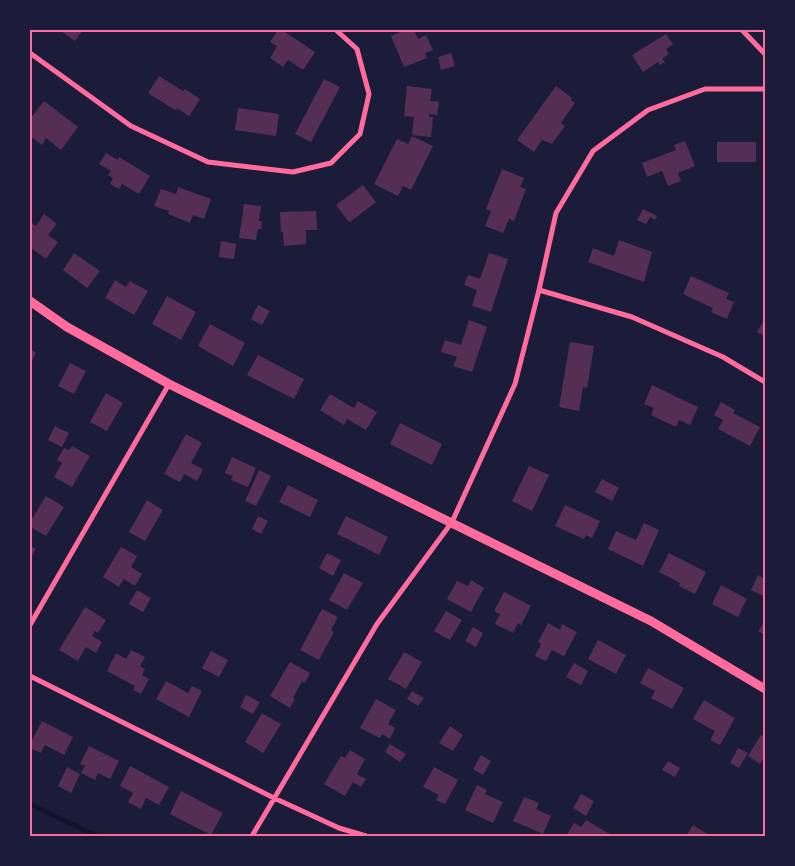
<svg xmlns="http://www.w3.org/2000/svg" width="795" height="866" font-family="'Golos Text',sans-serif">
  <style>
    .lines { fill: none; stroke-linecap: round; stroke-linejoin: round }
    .stream { stroke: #12122b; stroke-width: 4.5 }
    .building { fill: #542f53 }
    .minor { stroke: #ff6b9d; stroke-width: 5 }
    .tertiary { stroke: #ff6b9d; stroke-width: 9 }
    .neatline { fill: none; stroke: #ff6b9d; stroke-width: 2 }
  </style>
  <rect width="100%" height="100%" fill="#1b1b3a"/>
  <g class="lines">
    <path class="stream" d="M30,804L97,836"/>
  </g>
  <path class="building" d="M59,30H83L75,41Z
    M278,30H282L315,52L303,70L288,60L283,67L270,58L277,46L270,42Z
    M405,30H414L418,39L426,35L433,50L425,53L427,58L404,67L391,36Z
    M666,34L673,44L666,49L669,54L662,59L665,62L660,65L658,62L643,72L632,55Z
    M451,53L455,66L441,70L438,57Z
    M159,76L183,91L185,89L200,99L189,116L178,109L175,110L148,93Z
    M324,79L340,87L311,142L295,134Z
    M407,86L432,89L430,101L439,102L437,115L429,114V117H433L431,137L412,135L414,117L404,116Z
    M556,86L572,98L571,100L575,103L561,123L565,126L552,144L542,140L534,152L517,140Z
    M44,101L78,127L61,150L46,138L42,145L30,136V131L32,128L30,126V119Z
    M238,108L279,114L276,136L235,130Z
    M412,136L433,146L411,190L403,186L398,196L374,184L397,139L408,144Z
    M685,141L695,166L678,173L681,181L668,186L662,171L647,177L642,163L676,150L674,145Z
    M717,142H756V162H717Z
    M106,153L118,160L119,157L150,176L139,194L122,184L119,189L110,184L113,178L108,175L111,171L99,164Z
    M502,169L524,178L520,187L526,189L514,221L509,219L503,233L485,226L491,211L486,209Z
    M363,185L376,202L350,222L348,221L336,205Z
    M178,187L211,199L204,219L193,215L190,223L168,214L169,211L154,206L161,189L176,194Z
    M244,204L261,206L259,221H262L261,229H258L256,240L239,238Z
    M643,209L657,216L655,220L650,217L646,224L637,220Z
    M316,211L317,230H306V244L284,246L283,232H281L280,212Z
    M44,214L57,224L48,235L58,242L46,259L30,247V222L36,226Z
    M619,240L652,252L644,282L588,262L593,248L614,256Z
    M221,241L236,244L234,259L219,257Z
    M74,253L100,271L87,288L63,270Z
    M489,253L508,259L491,312L472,306L477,290L464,285L468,275L480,279Z
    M691,276L729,293L726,299L734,302L727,319L711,312L713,308L683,294Z
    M115,280L126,287L130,281L148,291L134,315L105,298Z
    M167,296L196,312L181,340L152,324Z
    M258,305L270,311L262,325L251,319Z
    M765,318V336L757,332Z
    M469,320L487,327L472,372L453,366L457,357L441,352L445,340L461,345Z
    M210,324L245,343L233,366L198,346Z
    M570,342L594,346L587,388L583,387L579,411L559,407Z
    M30,349L36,353L30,364Z
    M258,355L304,379L294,399L247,375Z
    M70,363L86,371L74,394L58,386Z
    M652,385L698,407L690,425L679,420L676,427L651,415L654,408L644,404Z
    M106,393L123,403L107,431L90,422Z
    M330,394L354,408L358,401L377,412L366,430L347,419L344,425L320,410Z
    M721,402L735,410L733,413L760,427L750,446L718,429L723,420L714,415Z
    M400,423L442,444L432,465L390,444Z
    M55,426L69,433L62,447L48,440Z
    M186,434L202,443L191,463L203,469L197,481L184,474L180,482L164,474Z
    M72,446L90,456L72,487L54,477L62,463L57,460L64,448L69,450Z
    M232,457L256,468L248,487L231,480L233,476L225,473Z
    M529,466L549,475L532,511L512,501Z
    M259,470L271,476L256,506L245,501Z
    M602,479L619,488L612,501L595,492Z
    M288,485L318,500L310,517L279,502Z
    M46,496L64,507L46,536L30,527V522Z
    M147,500L163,510L145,541L129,532Z
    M565,505L600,521L592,538L586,535L584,539L555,526Z
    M258,516L268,521L261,534L252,529Z
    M346,516L388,537L379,555L337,534Z
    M644,523L659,530L643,566L608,549L616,531L636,540Z
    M30,546L36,549L30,559Z
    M121,547L137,556L131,567L142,574L135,586L124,579L119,587L103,577Z
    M327,553L341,560L333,576L319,568Z
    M669,553L706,572L695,594L679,586L680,583L659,572Z
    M344,573L363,583L347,610L329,600Z
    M758,575L765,579V597L751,590Z
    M471,580L484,588L471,612L447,599L457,581L468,586Z
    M721,585L747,599L738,617L712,604Z
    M137,590L151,598L143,612L129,604Z
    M504,592L531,606L521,625L518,623L513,633L495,624L500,614L494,611Z
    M85,607L106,620L98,633L95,631L92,636L102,642L96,653L86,647L78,661L59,650Z
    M322,609L338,617L331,630L334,632L319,660L300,650Z
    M446,611L462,620L450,640L434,631Z
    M765,621V635L758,631Z
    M548,623L560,630L562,624L577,632L564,656L552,650L546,661L535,656L541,644L538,642Z
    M473,627L483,633L476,647L465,641Z
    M598,640L626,655L616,674L588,659Z
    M131,650L145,657L140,666L145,669L142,675L149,679L141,694L133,690L135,686L107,671L116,653L126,659Z
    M211,651L228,660L219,677L202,668Z
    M404,652L422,662L406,689L388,679Z
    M290,662L310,673L305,683L302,681L293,698L295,699L290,708L270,696Z
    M574,663L588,671L581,685L566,677Z
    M648,668L684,688L672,709L651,698L655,691L640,683Z
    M166,681L188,693L192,686L202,691L189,717L156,699Z
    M412,691L424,698L418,706L407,699Z
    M246,695L260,702L253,714L240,707Z
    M376,699L396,710L388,724L395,728L390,739L382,734L380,738L360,728Z
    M704,700L735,718L720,745L710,740L715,731L693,719Z
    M262,713L281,724L263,753L245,742Z
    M42,721L73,737L64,755L45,745L41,753L30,748V744Z
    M450,726L463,735L453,751L439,743Z
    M761,735L765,737V760L763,759L760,764L748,756Z
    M390,744L406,754L400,762L385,752Z
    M89,746L119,761L110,779L98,773L95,780L81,773L85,766L80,764Z
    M738,748L748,753L739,768L730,763Z
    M350,750L365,759L357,774L366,779L361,787L353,782L345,796L324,784L341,756L345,758Z
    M481,755L491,761L483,775L473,769Z
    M668,761L680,768L675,777L662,770Z
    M130,766L169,787L159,805L146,798L141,809L128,802L133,793L120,786Z
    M67,767L80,774L71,793L58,786Z
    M434,767L458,780L445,804L436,800L439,795L423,787Z
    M477,785L487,790L485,794L503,802L493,823L465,810Z
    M181,791L223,813L211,835L170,814Z
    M581,794L594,801L586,816L573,808Z
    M524,797L539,803L536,809L551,816L543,834L513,821Z
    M586,820L613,836H566L574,823L581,827Z
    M693,825L709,835L708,836H686Z"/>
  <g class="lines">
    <path class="minor" d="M742,30L765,54
      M30,53L131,126L208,162L293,172L331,163L360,134L369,94L357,49L336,30
      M539,290L632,317L723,357L765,382
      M30,625L169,384
      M30,676L274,798L339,828L366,836
      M252,836L377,624L452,522L515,384L539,290L556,213L593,151L648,110L705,89H765"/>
    <path class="tertiary" d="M30,301L67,327L169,384L651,621L765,689"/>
  </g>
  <rect width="795" height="866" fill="none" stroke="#1b1b3a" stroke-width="62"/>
  <rect x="31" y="31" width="733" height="804" class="neatline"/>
</svg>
